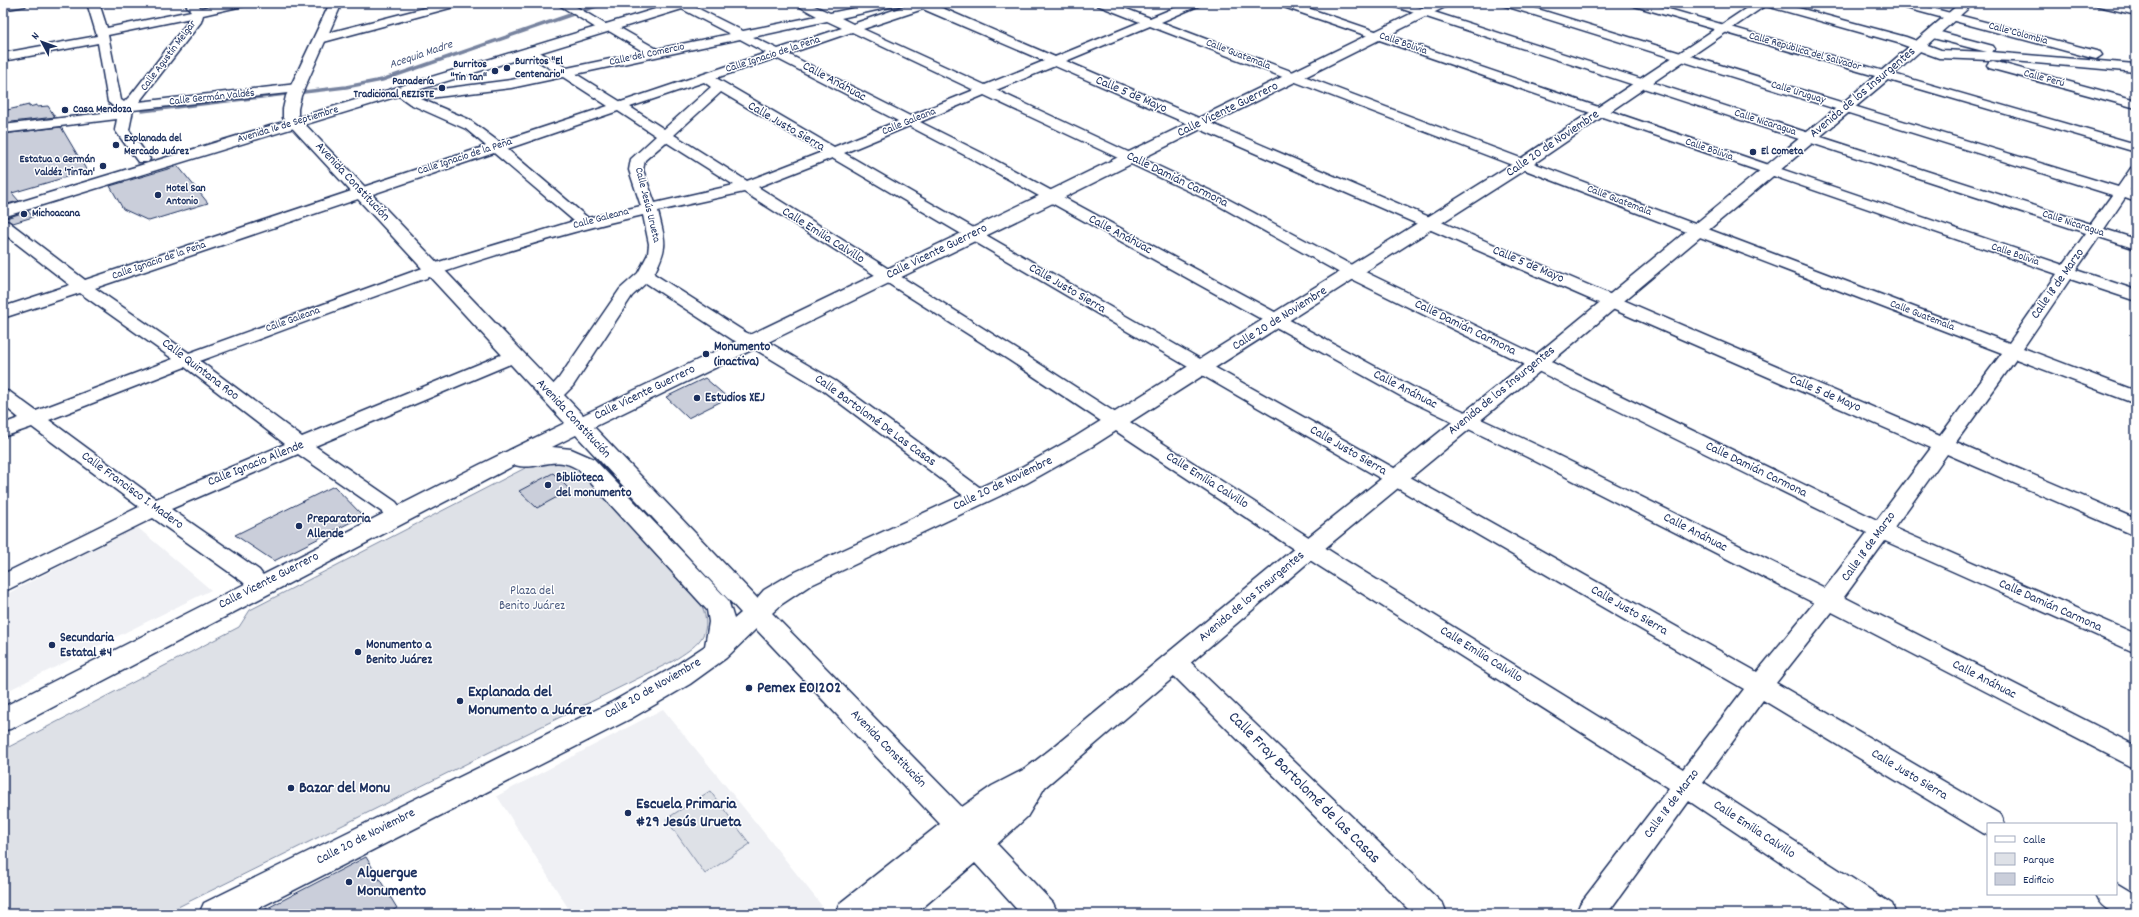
<svg xmlns="http://www.w3.org/2000/svg" width="2139" height="917" font-family="Dekko,sans-serif">
  <style>
    .built { fill: #eff0f4 }
    .green { fill: #dee1e7; stroke: #7c88a2 }
    .lines { fill: none; stroke-linecap: round; stroke-linejoin: round }
    .stream { stroke: #77839f; stroke-width: 3.5 }
    .building { fill: #caceda; stroke: #1b2f5e }
    .street-casing { stroke: #1b2f5e; stroke-width: 3 }
    .secondary-casing { stroke: #1b2f5e; stroke-width: 3 }
    .primary-casing { stroke: #1b2f5e; stroke-width: 3 }
    .street { fill: #fff; fill-rule: evenodd }
    .secondary { fill: #fff; fill-rule: evenodd }
    .primary { fill: #fff; fill-rule: evenodd }
    .poi-dot { fill: #1b2f5e; stroke: #fff; stroke-width: 1.5 }
    .labels { text-anchor: middle; dominant-baseline: central; stroke-width: 3; stroke-linejoin: round; paint-order: stroke }
    .far-street-label { font-size: 11px; fill: #1b2f5e; stroke: #fff }
    .far-poi-label { font-size: 11px; font-weight: bold; fill: #1b2f5e; stroke: #fff; text-anchor: start }
    .far-water-label { font-size: 12px; font-style: italic; fill: #49597e; stroke: #fff }
    .street-label { font-size: 13px; fill: #1b2f5e; stroke: #fff }
    .poi-label { font-size: 13px; font-weight: bold; fill: #1b2f5e; stroke: #fff; text-anchor: start }
    .park-label { font-size: 13px; fill: #4c5c80; stroke: #fff }
    .near-poi-label { font-size: 16px; font-weight: bold; fill: #1b2f5e; stroke: #fff; text-anchor: start }
    .near-street-label { font-size: 16px; fill: #1b2f5e; stroke: #fff }
  </style>
  <rect width="100%" height="100%" fill="#fff"/>
  <filter id="ink" filterUnits="userSpaceOnUse"><feTurbulence type="fractalNoise" baseFrequency=".025" numOctaves="2"/><feDisplacementMap in="SourceGraphic" scale="8" xChannelSelector="R" yChannelSelector="G"/><feConvolveMatrix kernelMatrix="1 2 1 2 8 2 1 2 1" color-interpolation-filters="sRGB"/></filter>
  <g filter="url(#ink)">
    <path class="built" d="M137,527L211,590L3,693V596Z
      M663,709L761,829L822,906L812,914H572L497,796Z"/>
    <path class="green" d="M547,462H563L576,467L702,606C714,636 696,646 673,661L164,914H3V750L239,627L250,610L527,467Z
      M710,791L750,844L705,874L666,819Z"/>
    <g class="lines">
      <path class="stream" d="M142,111L346,87L382,80L605,3"/>
    </g>
    <path class="building" d="M29,105V107L37,105V107L48,106L55,117L3,123V111Z
      M61,127L87,171L12,193L19,201L3,205V134Z
      M178,166L208,203L149,221L123,209L110,186Z
      M28,211L33,217L13,223L3,219Z
      M705,378L728,398L688,418L666,397Z
      M553,473L570,490L537,508L519,491Z
      M334,486L363,516L274,561L235,535Z
      M366,857L397,908L387,914H256Z"/>
    <g class="lines">
      <g class="street-casing">
        <path id="street" d="M87,3H99L107,28L191,11L186,5L188,3H196L201,8L227,3H249L247,5L203,15L201,22L139,102L297,84L304,88L297,92L133,110L129,130L150,159L148,162H138L115,130L117,119L3,133V125L119,111L108,102L98,43L3,61V53L97,36ZM191,18L131,95L124,102L121,100L108,35Z
          M444,3H463L461,5L320,43L314,39L316,36Z
          M556,3H570L605,24H613L657,49L730,34L678,7L676,5L678,3H687L743,31L817,16L793,3H808L830,13L879,3H901L899,5L841,18L853,24L914,3H934L933,4L1055,57L1140,22L1097,5L1095,3H1111L1150,18L1186,3H1202L1200,5L1161,22L2009,343L2057,274L1278,5L1276,3H1293L2063,265L2086,233L1390,5L1388,3H1406L2091,224L2112,195L1502,5L1500,3H1518L2118,187L2131,168L2136,167V182L2130,190L2136,192V202L2125,198L2104,229L2136,239V249L2099,237L2076,270L2136,290V301L2070,279L2023,348L2136,391V404L2016,359L1956,442L2136,519V536L1947,454L1894,528L2136,634V653L1885,541L1844,597L2136,746V769L1832,612L1776,683L2001,815L2005,824H1988V835L1983,833L1763,700L1703,782L1892,904L1896,914H1858L1689,801L1607,914H1576L1580,904L1669,788L1319,566L1009,360L744,192L658,211C665,242 669,244 654,274L745,332L770,343L835,381L986,492L989,497L986,502L979,504L972,502L821,389L758,351L733,340L646,283L632,296L573,386L559,400L552,402L545,400L543,396L559,378L620,289L638,273L648,254L649,244L643,215C491,249 346,307 200,361L302,437L508,352L514,351L520,352L523,356L520,360L315,446L396,502L407,516L403,521C392,525 388,521 382,512L298,454L171,509L259,570L271,586L268,592C256,596 251,591 243,582L153,518L3,592V574L139,507L32,427L3,437V424L19,418L3,405V390L10,392L36,411L173,359L80,293L3,318V307L70,285L3,233V220L9,222L85,280L486,146L466,129L410,104L392,91L399,87L410,93L511,80L554,71L527,54L525,51L527,48L531,47L567,68L644,52L604,28H596ZM923,9L1044,61L985,85L863,29ZM827,21L842,28L778,49L753,37ZM1150,26L2002,353L1940,436L1066,61ZM852,32L974,90L910,116L788,54ZM740,39L766,53L621,102L576,74ZM776,58L898,121L834,147L716,78ZM1055,66L1931,448L1877,520L1359,269L1224,197L996,90ZM563,77L608,106L499,142L468,119L421,99L511,88ZM704,82L711,87L664,129L630,107ZM721,92L822,152L747,181L674,135ZM984,95L1214,203L1347,277L1867,533L1825,588L1541,447L1420,391L982,153L920,122ZM618,111L656,136L631,159L629,170L641,206L588,218L507,149ZM909,126L972,159L1406,399L1527,457L1814,603L1757,672L1207,363L844,153ZM666,142L734,185L655,203L643,170L645,160ZM494,153L574,221L442,261L189,353L95,288ZM832,158L1195,371L1744,689L1683,769L1335,554L1021,352L758,187ZM185,367L285,444L156,499L49,420Z
          M1629,3H1648L2136,144V152L1631,5Z
          M1761,3H1780L1906,37L1941,50L1987,52L1929,37L1927,34L1929,31L1933,30L1993,46L1995,49L1991,52L2135,64L2136,72L2014,61L1939,58L1898,43L1763,5Z
          M1893,3H1912L2100,52L2102,55L2096,59L2092,58L1895,5Z
          M2092,3H2113L2136,9V15L2094,5Z
          M1993,61L2136,100V108L1989,68L1987,65L1989,62Z
          M1175,653L1183,655L1443,904L1447,914H1413L1167,669L1163,662L1167,655Z
          M2116,883L2136,895V914C2117,914 2103,913 2095,894H2116Z"/>
      </g>
      <g class="secondary-casing">
        <path id="secondary" d="M330,3H342L301,96L298,109V117L583,415L1045,193L1433,3H1449L1447,6L1057,201L594,427L757,598L764,590L791,574L1011,473L1075,437L1517,161L1754,3H1769L1529,167L1091,447L1027,483L809,586L782,604L772,613L962,807L992,786L1025,769L1056,745L1302,542L1531,359L1880,72L1960,3H1974L1890,78L1545,367L1318,554L1045,787L1027,817L997,844L1053,903L1058,914H1021L975,863L915,914H876L877,912L875,914H835L840,903L940,824L756,629L726,658L690,684L632,718L247,914H199L204,903L612,702L672,668L705,646L709,622L707,610L578,469C552,453 538,472 515,465L13,728L3,731V707L479,465L565,423L283,118V109L286,96ZM576,435L741,613L734,619L728,600L594,459L571,449L552,447Z"/>
      </g>
      <g class="primary-casing">
        <path id="primary" d="M3,3H27L25,6L3,10Z
          M675,3H694L692,6L3,217V207Z"/>
      </g>
      <use href="#street" class="street"/>
      <use href="#secondary" class="secondary"/>
      <use href="#primary" class="primary"/>
    </g>
  </g>
  <g class="poi-dot">
    <circle cx="507" cy="68" r="4"/>
    <circle cx="495" cy="71" r="4"/>
    <circle cx="442" cy="88" r="4"/>
    <circle cx="65" cy="110" r="4"/>
    <circle cx="116" cy="145" r="4"/>
    <circle cx="1753" cy="152" r="4"/>
    <circle cx="103" cy="166" r="4"/>
    <circle cx="158" cy="195" r="4"/>
    <circle cx="24" cy="214" r="4"/>
    <circle cx="706" cy="354" r="4"/>
    <circle cx="697" cy="398" r="4"/>
    <circle cx="548" cy="485" r="4"/>
    <circle cx="299" cy="526" r="4"/>
    <circle cx="52" cy="645" r="4"/>
    <circle cx="358" cy="652" r="4"/>
    <circle cx="749" cy="688" r="4"/>
    <circle cx="460" cy="701" r="4"/>
    <circle cx="291" cy="788" r="4"/>
    <circle cx="628" cy="813" r="4"/>
    <circle cx="349" cy="882" r="4"/>
  </g>
  <g class="labels">
    <g class="far-street-label">
      <text transform="translate(2018 34) rotate(15)">Calle Colombia</text>
      <text transform="translate(1403 44) rotate(19)">Calle Bolivia</text>
      <text transform="translate(1805 52) rotate(16)">Calle República del Salvador</text>
      <text transform="translate(647 55) rotate(-12)">Calle del Comercio</text>
      <text transform="translate(773 55) rotate(-18)">Calle Ignacio de la Peña</text>
      <text transform="translate(1238 55) rotate(21)">Calle Guatemala</text>
      <text transform="translate(169 56) rotate(-53)">Calle Agustín Melgar</text>
      <text transform="translate(2044 79) rotate(15)">Calle Perú</text>
      <text transform="translate(1798 93) rotate(17)">Calle Uruguay</text>
      <text transform="translate(212 98) rotate(-6)">Calle Germán Valdés</text>
      <text transform="translate(909 122) rotate(-22)">Calle Galeana</text>
      <text transform="translate(1765 123) rotate(18)">Calle Nicaragua</text>
      <text transform="translate(288 125) rotate(-17)">Avenida 16 de Septiembre</text>
      <text transform="translate(1709 150) rotate(19)">Calle Bolivia</text>
      <text transform="translate(465 157) rotate(-18)">Calle Ignacio de la Peña</text>
      <text transform="translate(1619 201) rotate(21)">Calle Guatemala</text>
      <text transform="translate(647 205) rotate(76)">Calle Jesús Urueta</text>
      <text transform="translate(601 219) rotate(-15)">Calle Galeana</text>
      <text transform="translate(2073 224) rotate(18)">Calle Nicaragua</text>
      <text transform="translate(2015 255) rotate(19)">Calle Bolivia</text>
      <text transform="translate(159 261) rotate(-19)">Calle Ignacio de la Peña</text>
      <text transform="translate(1922 316) rotate(21)">Calle Guatemala</text>
      <text transform="translate(293 320) rotate(-20)">Calle Galeana</text>
    </g>
    <g class="far-poi-label">
      <text x="515" y="62">Burritos "El<tspan x="515" dy="13">Centenario"</tspan></text>
      <text x="487" y="65" text-anchor="end">Burritos<tspan x="487" dy="13">"Tin Tan"</tspan></text>
      <text x="434" y="82" text-anchor="end">Panadería<tspan x="434" dy="13">Tradicional REZISTE</tspan></text>
      <text x="73" y="110">Casa Mendoza</text>
      <text x="124" y="139">Explanada del<tspan x="124" dy="13">Mercado Juárez</tspan></text>
      <text x="1761" y="152">El Cometa</text>
      <text x="95" y="160" text-anchor="end">Estatua a Germán<tspan x="95" dy="13">Valdéz 'TinTan'</tspan></text>
      <text x="166" y="189">Hotel San<tspan x="166" dy="13">Antonio</tspan></text>
      <text x="32" y="214">Michoacana</text>
    </g>
    <g class="far-water-label">
      <text transform="translate(421 55) rotate(-19)">Acequia Madre</text>
    </g>
    <g class="street-label">
      <text transform="translate(834 82) rotate(28)">Calle Anáhuac</text>
      <text transform="translate(1863 93) rotate(-40)">Avenida de los Insurgentes</text>
      <text transform="translate(1131 95) rotate(23)">Calle 5 de Mayo</text>
      <text transform="translate(1228 110) rotate(-26)">Calle Vicente Guerrero</text>
      <text transform="translate(786 127) rotate(30)">Calle Justo Sierra</text>
      <text transform="translate(1553 144) rotate(-34)">Calle 20 de Noviembre</text>
      <text transform="translate(1177 180) rotate(26)">Calle Damián Carmona</text>
      <text transform="translate(352 182) rotate(47)">Avenida Constitución</text>
      <text transform="translate(1120 235) rotate(28)">Calle Anáhuac</text>
      <text transform="translate(823 236) rotate(32)">Calle Emilia Calvillo</text>
      <text transform="translate(937 252) rotate(-26)">Calle Vicente Guerrero</text>
      <text transform="translate(1528 265) rotate(23)">Calle 5 de Mayo</text>
      <text transform="translate(2058 284) rotate(-55)">Calle 18 de Marzo</text>
      <text transform="translate(1067 289) rotate(30)">Calle Justo Sierra</text>
      <text transform="translate(1280 319) rotate(-32)">Calle 20 de Noviembre</text>
      <text transform="translate(1465 328) rotate(26)">Calle Damián Carmona</text>
      <text transform="translate(200 370) rotate(37)">Calle Quintana Roo</text>
      <text transform="translate(1405 390) rotate(27)">Calle Anáhuac</text>
      <text transform="translate(1502 391) rotate(-39)">Avenida de los Insurgentes</text>
      <text transform="translate(645 393) rotate(-26)">Calle Vicente Guerrero</text>
      <text transform="translate(1825 394) rotate(23)">Calle 5 de Mayo</text>
      <text transform="translate(573 419) rotate(47)">Avenida Constitución</text>
      <text transform="translate(875 421) rotate(36)">Calle Bartolomé De Las Casas</text>
      <text transform="translate(1348 451) rotate(30)">Calle Justo Sierra</text>
      <text transform="translate(256 464) rotate(-22)">Calle Ignacio Allende</text>
      <text transform="translate(1756 470) rotate(26)">Calle Damián Carmona</text>
      <text transform="translate(1207 481) rotate(32)">Calle Emilia Calvillo</text>
      <text transform="translate(1003 484) rotate(-26)">Calle 20 de Noviembre</text>
      <text transform="translate(132 491) rotate(36)">Calle Francisco I. Madero</text>
      <text transform="translate(1695 533) rotate(27)">Calle Anáhuac</text>
      <text transform="translate(1869 547) rotate(-54)">Calle 18 de Marzo</text>
      <text transform="translate(269 581) rotate(-27)">Calle Vicente Guerrero</text>
      <text transform="translate(1252 597) rotate(-40)">Avenida de los Insurgentes</text>
      <text transform="translate(2050 606) rotate(24)">Calle Damián Carmona</text>
      <text transform="translate(1629 611) rotate(30)">Calle Justo Sierra</text>
      <text transform="translate(1481 655) rotate(32)">Calle Emilia Calvillo</text>
      <text transform="translate(1984 680) rotate(27)">Calle Anáhuac</text>
      <text transform="translate(653 689) rotate(-30)">Calle 20 de Noviembre</text>
      <text transform="translate(888 749) rotate(46)">Avenida Constitución</text>
      <text transform="translate(1909 775) rotate(31)">Calle Justo Sierra</text>
      <text transform="translate(1672 804) rotate(-53)">Calle 18 de Marzo</text>
      <text transform="translate(1754 830) rotate(33)">Calle Emilia Calvillo</text>
      <text transform="translate(366 837) rotate(-27)">Calle 20 de Noviembre</text>
    </g>
    <g class="poi-label">
      <text x="714" y="347">Monumento<tspan x="714" dy="15">(inactiva)</tspan></text>
      <text x="705" y="398">Estudios XEJ</text>
      <text x="556" y="478">Biblioteca<tspan x="556" dy="15">del monumento</tspan></text>
      <text x="307" y="519">Preparatoria<tspan x="307" dy="15">Allende</tspan></text>
      <text x="60" y="638">Secundaria<tspan x="60" dy="15">Estatal #4</tspan></text>
      <text x="366" y="645">Monumento a<tspan x="366" dy="15">Benito Juárez</tspan></text>
    </g>
    <g class="park-label">
      <text x="532" y="591">Plaza del<tspan x="532" dy="15">Benito Juárez</tspan></text>
    </g>
    <g class="near-poi-label">
      <text x="757" y="688">Pemex E01202</text>
      <text x="468" y="692">Explanada del<tspan x="468" dy="18">Monumento a Juárez</tspan></text>
      <text x="299" y="788">Bazar del Monu</text>
      <text x="636" y="804">Escuela Primaria<tspan x="636" dy="18">#29 Jesús Urueta</tspan></text>
      <text x="357" y="873">Alguergue<tspan x="357" dy="18">Monumento</tspan></text>
    </g>
    <g class="near-street-label">
      <text transform="translate(1304 788) rotate(45)">Calle Fray Bartolomé de las Casas</text>
    </g>
  </g>
  <rect width="2139" height="917" fill="none" stroke="#fff" stroke-width="16"/>
  <rect x="8" y="8" width="2123" height="901" fill="none" stroke="#1b2f5e" stroke-width="1.5" filter="url(#ink)"/>
  <rect x="1987" y="823" width="130" height="72" fill="#ffffff" stroke="#a4acbf"/>
  <rect x="1995" y="836" width="20" height="6" fill="#ffffff" stroke="#a4acbf"/>
  <text x="2023" y="843" font-size="12" fill="#1b2f5e">Calle</text>
  <rect x="1995" y="853" width="20" height="12" fill="#dee1e7" stroke="#a4acbf"/>
  <text x="2023" y="863" font-size="12" fill="#1b2f5e">Parque</text>
  <rect x="1995" y="873" width="20" height="12" fill="#caceda" stroke="#a4acbf"/>
  <text x="2023" y="883" font-size="12" fill="#1b2f5e">Edificio</text>
  <g transform="translate(42 42) rotate(311)" stroke="#ffffff" stroke-width="3" paint-order="stroke">
  <path d="M0-3L7 15L0 10L-7 15Z" fill="#1b2f5e"/>
  <text y="-6" font-size="11" font-weight="bold" text-anchor="middle" fill="#1b2f5e">N</text>
  </g>
</svg>
